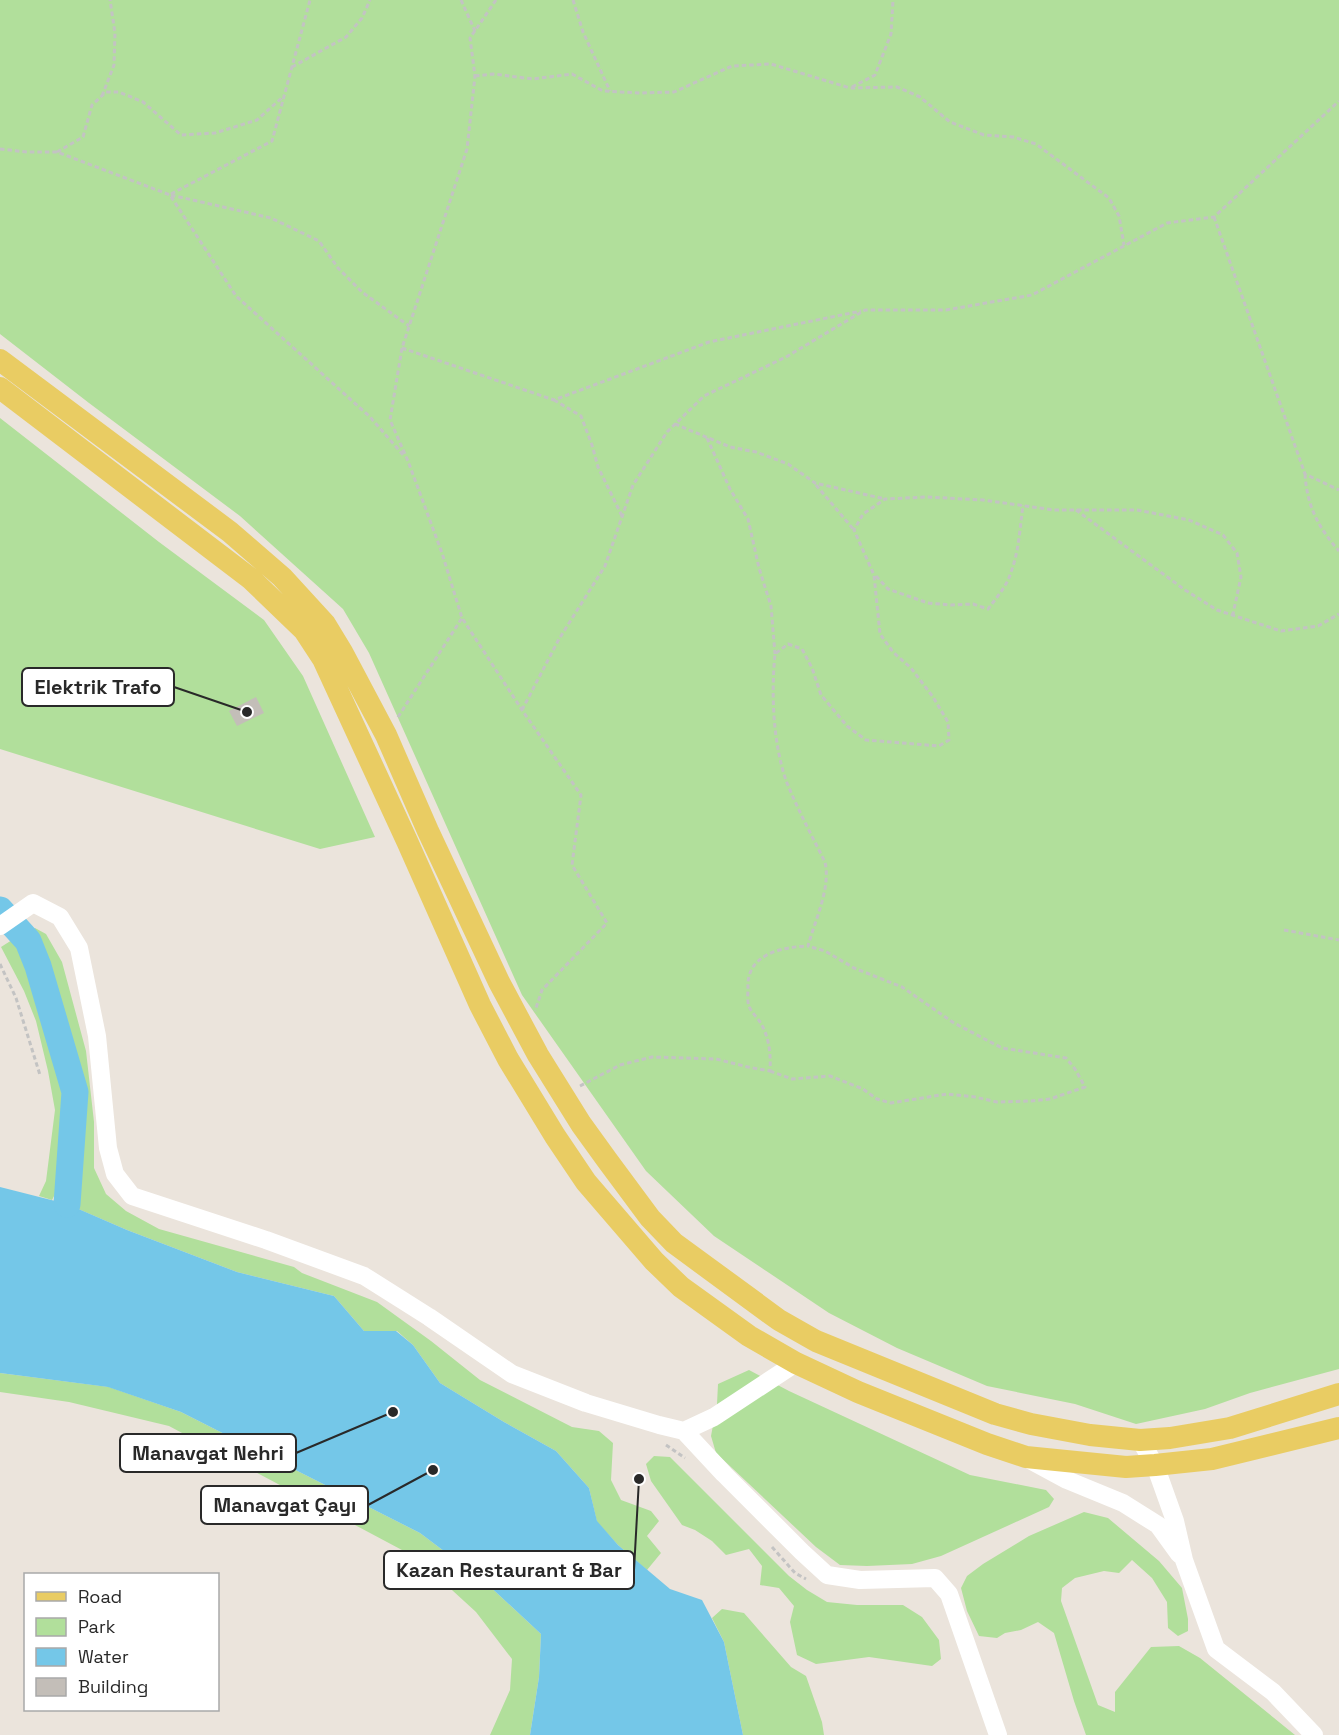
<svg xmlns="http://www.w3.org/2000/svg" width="1339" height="1735" font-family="'Space Grotesk',sans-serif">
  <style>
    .green { fill: #b1df9b }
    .water { fill: #74c7e8 }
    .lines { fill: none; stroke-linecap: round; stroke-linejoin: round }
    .river { stroke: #74c7e8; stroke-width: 27 }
    .building { fill: #c3beb8 }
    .path { stroke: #c3c3c3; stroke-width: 3; stroke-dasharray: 4.5 3; stroke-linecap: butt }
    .minor { stroke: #fff; stroke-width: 18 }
    .major { stroke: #e9cc63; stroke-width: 22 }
    .leader { fill: none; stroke: #292929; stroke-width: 2 }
    .callout-dot { fill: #292929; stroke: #fff; stroke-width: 2 }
    .callout { fill: #fff; stroke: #292929; stroke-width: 2 }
    .callout-label { font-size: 20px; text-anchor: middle; font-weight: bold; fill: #292929 }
  </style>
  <rect width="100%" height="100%" fill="#ebe4dc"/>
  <path class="green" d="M0,0H1339V1369L1250,1393L1205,1409L1136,1424L1075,1404L987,1386L897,1348L829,1313L714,1236L646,1171L522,995L369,653L343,609L240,516L89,403L0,334Z
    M0,418L159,542L264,620L303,676L375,837L320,849L0,749Z
    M35,928L46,934L62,962L86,1051L94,1122V1168L106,1194L126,1211L159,1229L294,1267L302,1273L377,1302L431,1341L480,1380L572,1427L599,1431L613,1443L611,1480L621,1500L651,1511L659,1521L647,1536L661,1553L647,1570L618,1545L597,1522L589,1488L556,1451L504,1422L440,1383L413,1345L397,1331H364L334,1296L237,1272L127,1230L76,1208L81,1097C77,1061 65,1027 54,993C47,972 41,951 30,932Z
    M12,940L22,947L41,990L57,1048L67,1095L66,1135L61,1177L58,1188L52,1200L39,1196L46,1181L55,1110L48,1071L36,1021L24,991L1,947Z
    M749,1370L789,1391L970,1475L1046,1490L1054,1499L1049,1507L941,1556L912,1564L867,1566L840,1565L816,1547L716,1453L711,1436L717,1404L718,1384Z
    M0,1373L109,1387L181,1412L420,1533L485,1582L541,1634L539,1677L530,1735H490L510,1690L512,1659L476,1612L417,1558L169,1426L69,1402L0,1392Z
    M654,1456L670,1457L789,1576L807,1590L827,1602L857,1605H903L922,1617L939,1640L941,1659L932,1666L869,1657L816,1664L797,1655L790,1622L794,1606L779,1588L760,1585L762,1566L749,1549L726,1555L712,1541L695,1530L682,1525L651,1481L646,1464Z
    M1084,1512L1108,1518L1159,1561L1182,1588L1188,1619V1631L1178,1636L1168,1628L1167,1602L1152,1578L1132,1560L1119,1573L1104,1571L1075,1578L1062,1588L1061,1601L1098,1705L1115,1712V1692L1151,1647L1179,1646L1200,1658L1295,1735H1086L1074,1701L1054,1633L1038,1622L1021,1630L1005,1633L997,1638L979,1636L967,1611L961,1588L967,1576L983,1564L1029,1536Z
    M722,1609L744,1613L791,1667L806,1676L822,1722L824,1735H743L724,1642L712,1618Z"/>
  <path class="water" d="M0,1187L67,1204L127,1230L237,1272L334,1296L364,1331H396L413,1345L440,1383L504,1422L556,1451L589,1488L597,1521L618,1545L670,1589L702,1600L724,1642L743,1735H530L539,1677L541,1634L485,1582L420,1533L181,1412L108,1387L0,1373Z"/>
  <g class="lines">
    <path class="river" d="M0,910L28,941L38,966L75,1092L67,1204"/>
  </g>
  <path class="building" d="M256,697L264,713L237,726L229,711Z"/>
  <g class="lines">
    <path class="path" d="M461,0L475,31
      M496,0L470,38L475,76L467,149L402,348L390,420L408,461L442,553L462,618L522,710L581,795L572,865L607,923L542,990L535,1011
      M573,0L583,32L610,91
      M292,67L346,37L362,18L370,0
      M475,76L493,74L533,79L572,74L603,91L640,93L674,92L732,66L771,64L850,88L897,87L920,97L950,122L984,135L1013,137L1036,144L1109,198L1119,216L1124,245
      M852,87L875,75L891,34L893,0
      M102,96L114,65L115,33L110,0
      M0,149L27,152H57L170,195L236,296L370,417L405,457
      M57,152L83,137L92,105L106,92H119L143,102L181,135L215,133L257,120L285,95
      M171,194L272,141L310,0
      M171,195L271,218L319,241L338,268L362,292L409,326
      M1214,217L1305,474L1339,490
      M402,348L554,400L709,342L861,311
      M554,400L581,416L592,445L598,467L622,516
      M675,424L730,447L756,452L788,464L815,483L885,499
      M707,438L730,489L748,519L759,568L771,606L775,654
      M1305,474C1307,506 1318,527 1339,551
      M816,485L854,530
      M1076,510L1185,590L1217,610L1281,631L1318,626L1339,614
      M876,576L888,589L928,603L951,605L973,604L988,609C997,597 1007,586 1011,572C1019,551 1020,527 1023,505
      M522,710L559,639L605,566L633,485L667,432L704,396L786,357L865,310H946L1032,295L1167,223L1214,217L1339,101
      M398,717L462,618
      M1284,930L1339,940
      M0,964L16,998L40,1075
      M770,1071L792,1079L830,1076L863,1089L877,1099L891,1103L947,1094L975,1097L997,1102L1031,1101L1050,1099L1085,1087L1075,1069L1066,1058L1002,1048L954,1023L902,987L854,968L825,951L808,946
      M580,1086L620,1065L652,1057L716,1059L748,1067L770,1071C771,1054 769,1036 760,1022C757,1017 751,1012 749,1006C747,1001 748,993 748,988C746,954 782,947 808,946C815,920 831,888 825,862C812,836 798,810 787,783C773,745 771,694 775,654L788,644L802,649L812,668L821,695L847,726L866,740L939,746L949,740L948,722L933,697L911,668L893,652L880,634L874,575L854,530L863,514L885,499L927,497L983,500L1054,510H1137L1189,520L1223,535L1237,553L1241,577L1233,614
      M666,1445L685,1458
      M772,1547L795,1573L806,1579"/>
    <path class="minor" d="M0,926L33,903L60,917L79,948L97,1036L108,1148L115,1174L132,1196L266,1240L364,1276L429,1317L512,1374L586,1403L659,1425L684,1431L714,1417L796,1363
      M684,1431L724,1474L802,1552L827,1575L860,1580L935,1578L949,1594L998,1735
      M1140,1440L1155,1465L1175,1521L1184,1560L1216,1649L1273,1692L1314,1735
      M1030,1460L1067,1480L1123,1503L1158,1525L1179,1554"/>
    <path class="major" d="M0,360L230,532L282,577L325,624L342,652L386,735L428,831L499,982L538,1055L581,1124L607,1160L650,1218L674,1243L779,1320L816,1341L995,1414L1031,1424L1090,1435L1140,1440L1170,1438L1230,1428L1339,1394
      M0,388L251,579L304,630L323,659L407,841L480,1005L508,1059L555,1136L586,1182L654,1261L681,1287L749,1336L796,1363L858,1392L987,1444L1026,1457L1126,1467L1155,1465L1212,1459L1339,1428"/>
  </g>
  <path class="leader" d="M247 712L174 687M393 1412L296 1453M433 1470L368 1505M639 1479L634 1570"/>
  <g class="callout-dot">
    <circle cx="247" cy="712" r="6"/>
    <circle cx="393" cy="1412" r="6"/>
    <circle cx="433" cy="1470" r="6"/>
    <circle cx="639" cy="1479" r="6"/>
  </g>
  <g class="callout">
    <rect x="22" y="668" width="152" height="38" rx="6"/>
    <rect x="120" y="1434" width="176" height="38" rx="6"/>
    <rect x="201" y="1486" width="167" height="38" rx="6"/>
    <rect x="384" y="1551" width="250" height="38" rx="6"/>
  </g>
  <g class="callout-label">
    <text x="98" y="694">Elektrik Trafo</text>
    <text x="208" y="1460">Manavgat Nehri</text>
    <text x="285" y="1512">Manavgat Çayı</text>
    <text x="509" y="1577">Kazan Restaurant &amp; Bar</text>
  </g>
  <rect x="24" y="1573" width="195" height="138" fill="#ffffff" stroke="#a9a9a9" stroke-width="1.5"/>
  <rect x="36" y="1592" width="30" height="9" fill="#e9cc63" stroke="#a9a9a9" stroke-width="1.5"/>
  <text x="78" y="1603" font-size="18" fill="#292929">Road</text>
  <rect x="36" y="1618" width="30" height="18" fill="#b1df9b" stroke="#a9a9a9" stroke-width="1.5"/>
  <text x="78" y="1633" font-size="18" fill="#292929">Park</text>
  <rect x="36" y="1648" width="30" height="18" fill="#74c7e8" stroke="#a9a9a9" stroke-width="1.5"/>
  <text x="78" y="1663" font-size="18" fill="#292929">Water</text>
  <rect x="36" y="1678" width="30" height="18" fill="#c3beb8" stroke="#a9a9a9" stroke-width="1.5"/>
  <text x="78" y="1693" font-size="18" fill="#292929">Building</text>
</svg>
